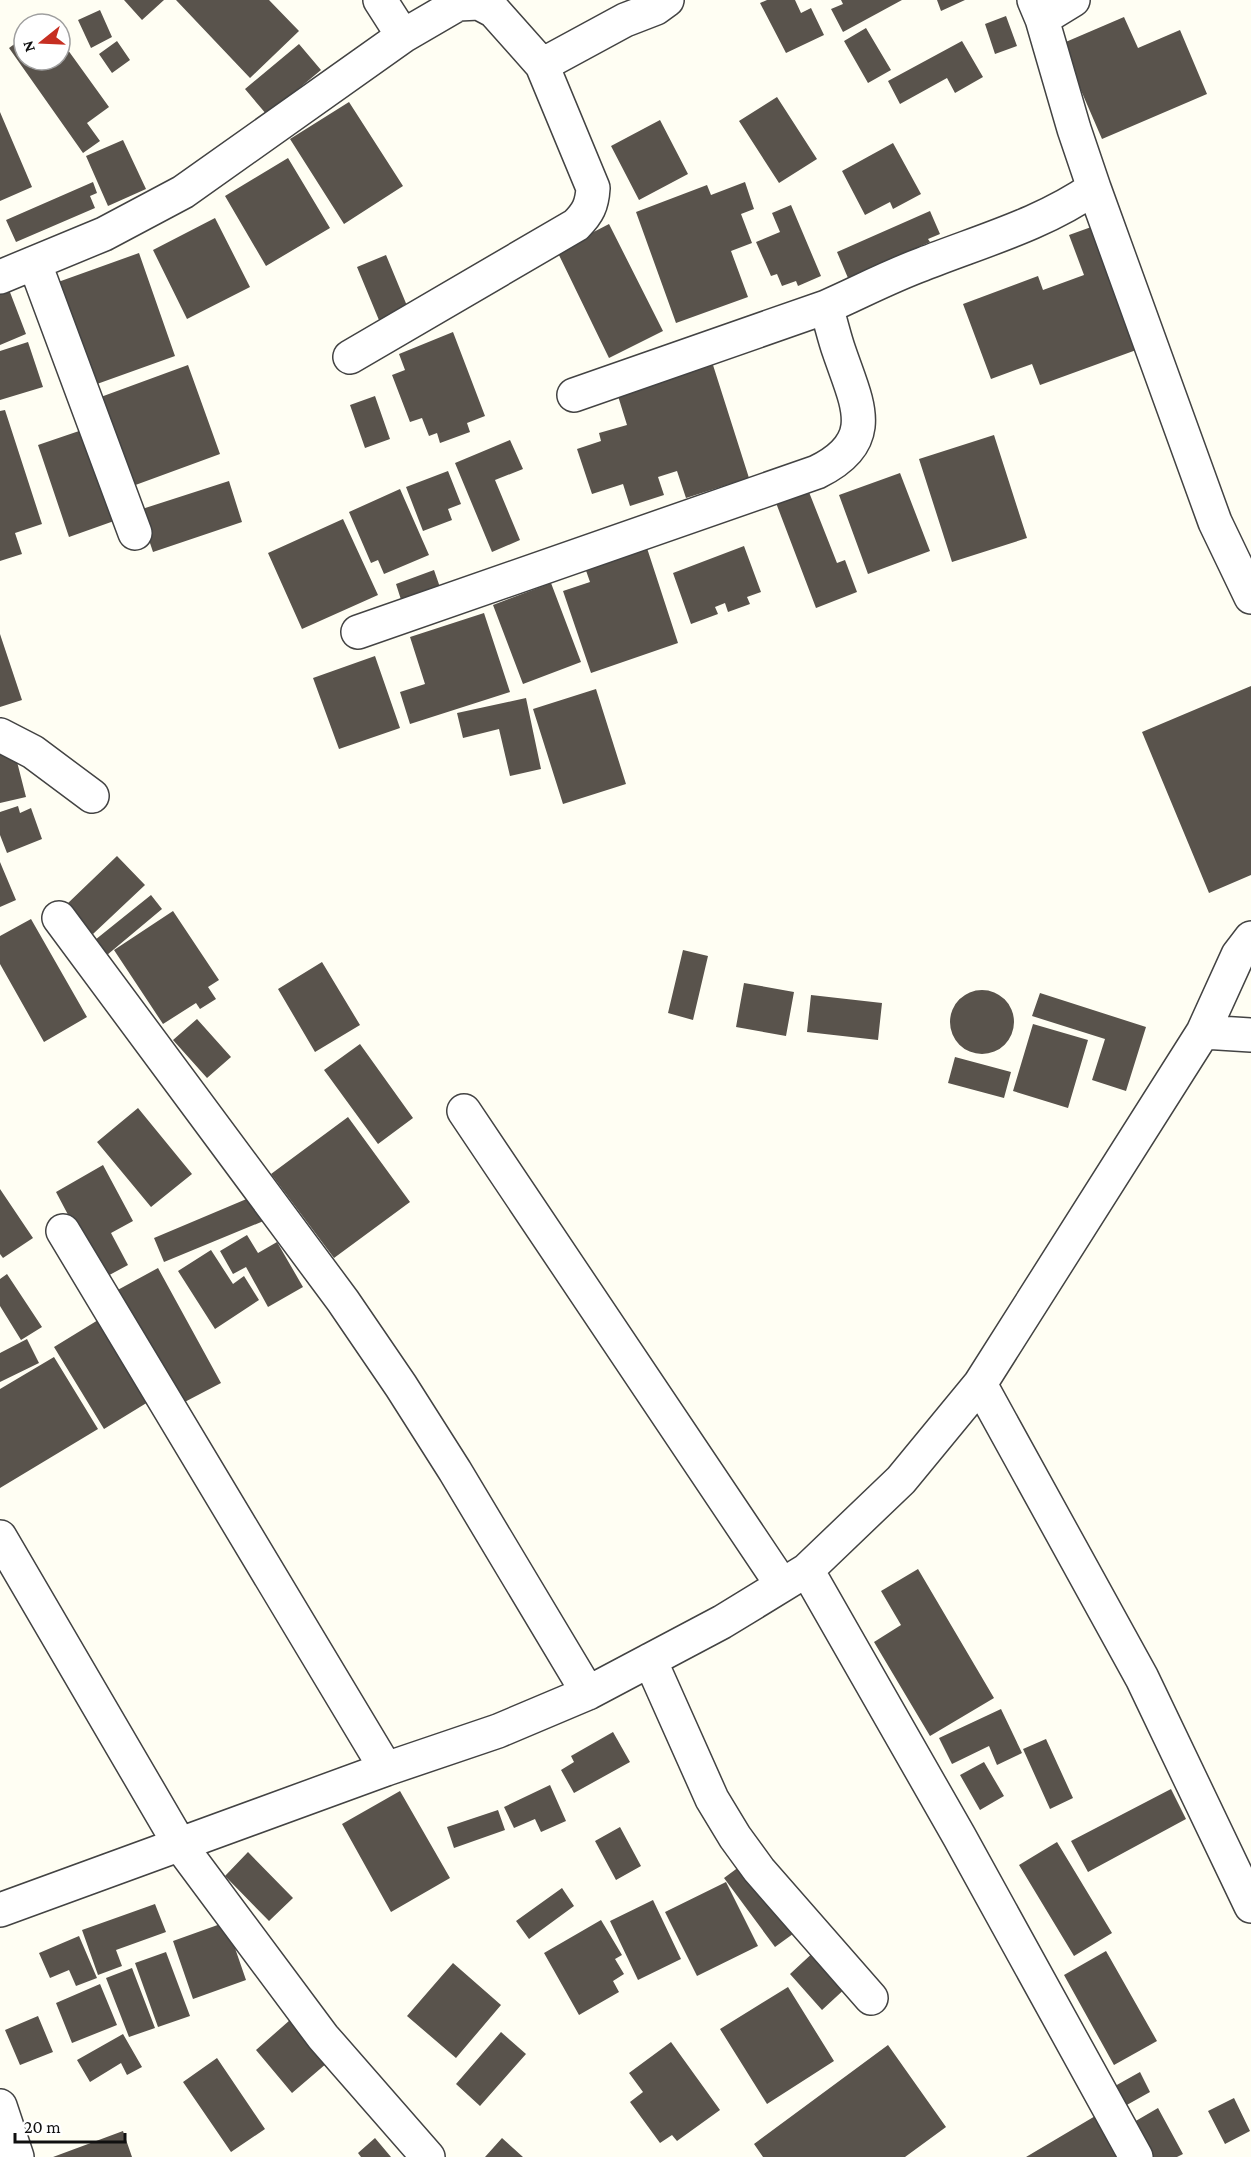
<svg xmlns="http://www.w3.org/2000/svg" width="1251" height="2157" font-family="'Crimson Pro',serif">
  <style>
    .building { fill: #59534c }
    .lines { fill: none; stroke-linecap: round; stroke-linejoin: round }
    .minor-casing { stroke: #434343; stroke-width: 36 }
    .minor { stroke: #fff; stroke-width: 33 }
  </style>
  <rect width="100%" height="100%" fill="#fffef3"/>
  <path class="building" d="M124,0H164L142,20Z
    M176,0H269L299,31L250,78Z
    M767,0H795L801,13L811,8L824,35L786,53L760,3Z
    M841,0H902L843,32L831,9L843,4Z
    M937,0H965L941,11Z
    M100,10L112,37L91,48L78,20Z
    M1006,16L1017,46L995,54L985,24Z
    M1124,17L1138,48L1180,30L1207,94L1102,139L1061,44Z
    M866,28L891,70L868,83L844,41Z
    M24,37V60H60V39L109,107L87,123L100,141L83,153L9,48Z
    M117,41L130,60L112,73L99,54Z
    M962,41L983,77L955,93L947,78L900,104L888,81Z
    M299,44L321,70L267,115L245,89Z
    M777,97L817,159L779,183L739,121Z
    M349,102L403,186L344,224L290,139Z
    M0,112L32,187L0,201Z
    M660,120L688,174L639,200L611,146Z
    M123,140L146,189L108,206L86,156Z
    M893,143L921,194L893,209L890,202L865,215L842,171Z
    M288,158L330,228L266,266L225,196Z
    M93,182L97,193L90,196L95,208L16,242L6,220Z
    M745,182L754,209L741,214L752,243L731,251L748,297L676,323L636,212L707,185L711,195Z
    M791,205L821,276L798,286L796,281L782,286L777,274L771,276L756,242L780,232L772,213Z
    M930,211L940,234L928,239L930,242L848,278L837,252Z
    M215,218L250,287L187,319L153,250Z
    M609,224L663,331L609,358L557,251Z
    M1094,226L1139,349L1040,385L1032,364L991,379L963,304L1038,276L1043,290L1084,275L1069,235Z
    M139,253L175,356L83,389L47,286Z
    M386,255L410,313L381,325L357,267Z
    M8,287L26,334L0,345V290Z
    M453,332L485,416L467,423L470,432L440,443L437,433L429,436L422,418L410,422L392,375L405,370L399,354Z
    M28,342L43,387L0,400V351Z
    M188,365L220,454L130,487L98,398Z
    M713,365L749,478L686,498L677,471L658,477L664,495L630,506L623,484L592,494L577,449L601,441L599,433L627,425L618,396Z
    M375,396L390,439L365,448L350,405Z
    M5,410L42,524L15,533L22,554L0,561V411Z
    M82,430L114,521L69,537L38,445Z
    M994,435L1027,538L952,562L919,459Z
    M510,440L523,469L495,480L520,540L492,552L455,463Z
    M448,471L461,504L448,509L452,520L423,531L406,487Z
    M900,473L930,551L868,574L839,495Z
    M229,481L242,522L153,552L139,510Z
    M805,482L837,563L845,560L857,592L816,608L773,495Z
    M400,489L429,555L384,574L378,560L371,563L349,512Z
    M343,519L378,595L302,629L268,553Z
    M645,542L678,643L591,673L563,591L590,582L583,562Z
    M744,546L761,592L747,597L750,604L728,612L725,603L715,607L718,614L691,624L673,573Z
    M434,570L442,593L403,606L396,584Z
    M551,583L581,662L523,684L493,605Z
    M484,613L510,692L410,724L400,692L425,684L410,637Z
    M0,634L22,700L0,707Z
    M375,656L400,728L339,749L313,678Z
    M1251,686V875L1209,893L1142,732Z
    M596,689L626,784L563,804L533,709Z
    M526,698L541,769L510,776L499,729L463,738L457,713Z
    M13,746L26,797L0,803V750Z
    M18,806L20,813L31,808L42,839L7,853L0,835V812Z
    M117,856L145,885L93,934L66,905Z
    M0,862L16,900L0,907Z
    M151,895L162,909L107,955L95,940Z
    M173,911L219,980L208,987L216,999L200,1009L196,1003L163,1024L114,950Z
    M31,919L87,1017L44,1042L0,964V936Z
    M683,950L708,956L693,1020L668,1013Z
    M322,962L360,1025L315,1052L278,989Z
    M744,983L794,992L786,1036L736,1027Z
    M950 1022a32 32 0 1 1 64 0a32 32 0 1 1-64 0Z
    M1040,993L1146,1027L1126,1091L1092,1080L1105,1039L1032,1016Z
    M811,995L882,1003L878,1040L807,1032Z
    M197,1019L231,1057L207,1078L173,1040Z
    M1033,1024L1088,1040L1068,1108L1013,1091Z
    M360,1044L413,1118L378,1144L324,1070Z
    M955,1057L1011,1072L1004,1098L948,1083Z
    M138,1108L192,1174L151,1207L97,1142Z
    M348,1117L410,1202L334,1258L271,1174Z
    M103,1165L133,1221L111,1233L128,1265L102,1279L56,1192Z
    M0,1189L33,1238L3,1258L0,1254Z
    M256,1195L266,1220L164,1262L154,1238Z
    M247,1235L258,1253L277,1242L303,1287L268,1307L246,1267L233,1274L220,1251Z
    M211,1250L233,1284L244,1276L259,1300L215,1329L178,1271Z
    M158,1268L221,1383L177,1406L114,1292Z
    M7,1274L42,1327L21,1340L0,1306V1279Z
    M103,1317L153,1399L104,1429L54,1347Z
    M27,1339L39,1363L0,1382V1353Z
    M54,1357L98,1429L0,1488V1389Z
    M918,1569L994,1698L930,1736L874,1642L901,1625L881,1591Z
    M1001,1709L1022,1753L997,1765L989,1746L952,1764L939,1738Z
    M613,1732L630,1762L574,1793L561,1770L574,1762L571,1756Z
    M1046,1739L1073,1798L1050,1809L1023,1749Z
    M984,1762L1004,1796L980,1810L960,1775Z
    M550,1785L566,1821L541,1832L535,1819L514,1828L504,1807Z
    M1171,1789L1186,1819L1088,1872L1071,1841Z
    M400,1791L450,1878L391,1912L342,1824Z
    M498,1810L505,1830L454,1848L447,1827Z
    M620,1827L641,1866L616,1880L595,1841Z
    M1057,1842L1112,1933L1074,1956L1019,1865Z
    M248,1852L293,1898L269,1921L225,1876Z
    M747,1861L797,1931L775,1947L724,1878Z
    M726,1882L758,1946L697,1976L665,1912Z
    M562,1888L574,1906L529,1939L516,1921Z
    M653,1900L681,1959L638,1980L610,1921Z
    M155,1904L166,1932L116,1950L122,1966L98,1975L82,1930Z
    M601,1920L622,1955L615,1959L624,1974L613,1981L619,1992L579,2015L544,1953Z
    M226,1922L246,1980L193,1999L173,1941Z
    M79,1936L97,1978L76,1986L69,1970L50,1978L39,1953Z
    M817,1949L849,1985L822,2010L790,1974Z
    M1106,1951L1157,2041L1114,2065L1064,1975Z
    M166,1952L190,2016L158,2027L135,1963Z
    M453,1963L501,2005L456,2058L407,2016Z
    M132,1968L155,2028L129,2037L106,1978Z
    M100,1984L117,2025L72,2043L56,2003Z
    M788,1987L834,2061L767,2104L720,2029Z
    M38,2016L53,2052L20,2065L5,2030Z
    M290,2020L327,2063L292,2093L256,2050Z
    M501,2032L526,2054L480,2106L456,2084Z
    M123,2034L142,2067L127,2075L121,2063L90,2082L77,2060Z
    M671,2042L720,2110L677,2141L672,2135L660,2143L630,2102L643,2092L629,2073Z
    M888,2045L946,2127L905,2157H763L754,2144Z
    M217,2058L265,2129L231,2152L183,2082Z
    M1140,2072L1150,2092L1125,2106L1115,2086Z
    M1234,2098L1250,2131L1225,2144L1208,2111Z
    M1158,2108L1183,2154L1177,2157H1153L1134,2122Z
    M1102,2112L1128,2157H1026Z
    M123,2131L132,2157H53Z
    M375,2138L391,2157H361L358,2153Z
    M502,2138L523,2157H485Z"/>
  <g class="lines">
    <g class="minor-casing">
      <path id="minor" d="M380,0L403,36
        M1042,19L1073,0
        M1094,188L1215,522L1251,597
        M35,264L135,533
        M0,277L104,234L183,192L403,36L458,4L479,3L494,11L542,65L625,20L656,8L667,0
        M350,357L576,225C588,213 592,205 593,188L542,65
        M574,395L826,307
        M358,632L817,472C880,441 857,404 839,351C834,337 831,322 826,307C858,293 890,276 923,264C981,241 1043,224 1094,188L1074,129L1042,19L1034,0
        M0,735L33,752L92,796
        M59,918L343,1301L401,1386L455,1471L588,1693
        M1203,1032L1251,1035
        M464,1111L782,1585
        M63,1231L386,1769
        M980,1384L1142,1678L1251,1906
        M0,1537L180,1845L323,2037L428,2157
        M807,1570L959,1836L1136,2157
        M650,1660L712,1799L735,1837L759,1870L871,1998
        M0,1910L386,1769L498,1731L588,1693L722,1622L807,1570L901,1480L980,1384L1203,1032L1238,955L1251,938
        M0,2106L17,2157"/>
    </g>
    <use href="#minor" class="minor"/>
  </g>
  <g transform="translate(42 42) rotate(252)"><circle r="28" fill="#ffffff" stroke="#9f9f9f" stroke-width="1.5"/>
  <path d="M0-4.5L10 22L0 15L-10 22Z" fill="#c62f22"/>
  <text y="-9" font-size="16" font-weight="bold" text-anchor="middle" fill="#101010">N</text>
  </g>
  <path d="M15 2133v9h110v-9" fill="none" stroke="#101010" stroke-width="3"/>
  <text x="24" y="2133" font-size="18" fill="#101010" stroke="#ffffff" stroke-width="4.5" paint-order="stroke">20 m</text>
</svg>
